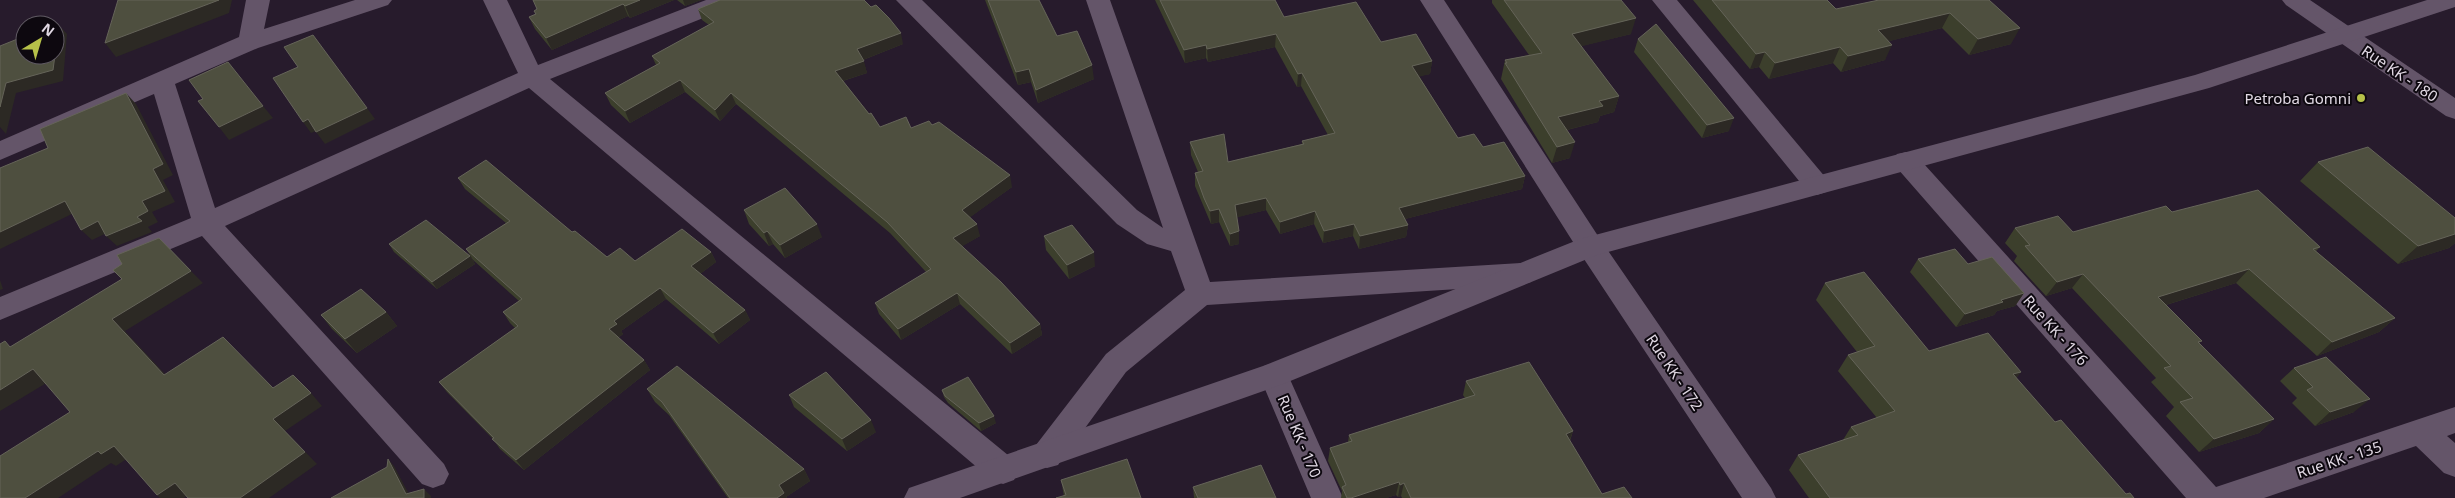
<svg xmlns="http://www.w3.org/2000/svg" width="2455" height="498" font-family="'Noto Sans',sans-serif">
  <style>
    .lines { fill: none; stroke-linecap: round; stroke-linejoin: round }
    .minor { fill: #645569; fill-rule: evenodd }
    .tertiary { fill: #645569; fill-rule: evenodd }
    .wall { fill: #3c3f2c }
    .shaded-wall { fill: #2c2924 }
    .building { fill: #4e4f3f; stroke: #656459 }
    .poi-dot { fill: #b6c149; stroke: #0d080f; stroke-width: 2 }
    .labels { text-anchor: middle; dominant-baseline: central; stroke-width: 4; stroke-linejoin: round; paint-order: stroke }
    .street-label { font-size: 15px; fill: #e0d8e3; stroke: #0d080f }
    .poi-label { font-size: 15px; fill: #e0d8e3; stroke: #0d080f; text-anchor: end }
  </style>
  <rect width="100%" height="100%" fill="#271b2c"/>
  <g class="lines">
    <path class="minor" d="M246,0H270L264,29L355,0H392L388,5L258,48L175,84L215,208L518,73L483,0H507L538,65L706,0H740L736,5L550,79L1014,460L1019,470L1014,480L1003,484L992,480L529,88L225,226L444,464L449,474L444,484L433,488L422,484L202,236L0,320V297L191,218L154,94L0,160V141L239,37Z
      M896,0H922L1137,210L1163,228L1086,0H1110L1210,282L1521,263L1531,266L1535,274L1531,282L1521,285L1207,305L1126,372L1058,465L1047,468L1036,465L1031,455L1036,445L1106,354L1185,290L1171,251L1147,244L1117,224Z
      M1420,0H1444L1600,239L1771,488L1776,498H1742L1580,253Z
      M1652,0H1677L1826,178L1830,185L1826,192L1817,195L1808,192Z
      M2282,0H2310L2455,98V119L2446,116L2286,5Z
      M1906,152L1915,154L2216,487L2455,407V433L2447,436L2455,443V477L2444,473L2416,446L2264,498H2186L1897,168L1893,161L1897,154Z
      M1274,363L1284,366L1343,498H1311L1259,375L1264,366Z"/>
    <path class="tertiary" d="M2427,0H2455V7L2209,88L1597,255L1283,384L960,498H904L909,488L1263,366L1580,239L2195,75Z"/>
  </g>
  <path class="wall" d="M674,0L630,18L628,16L552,50L535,29L529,17L536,14L534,11Z
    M677,0H701L685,6Z
    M985,0H1039L1057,36L1094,79L1038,103L1031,82L1018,85Z
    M1155,0H1275L1284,17L1381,42L1432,61L1430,74L1419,76L1458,138L1483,147L1525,176L1522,189L1405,219L1408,225L1406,237L1359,249L1353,236L1323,243L1314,224L1280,234L1266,210L1237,217L1239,244L1230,246L1219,222L1211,224L1195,186V173L1198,172L1191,155L1190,142L1228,162L1302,144V141L1328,135L1301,86L1297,87L1275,47L1208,62L1206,58L1185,63Z
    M1492,0H1621L1631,34L1581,46L1619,96L1614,112L1600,116L1598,122L1567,130L1570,158L1552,163L1501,79L1505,60L1529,55L1492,3Z
    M1693,0H1827L1836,9L1989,0L2011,44L1969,55L1942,28L1889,41L1885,60L1841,72L1833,63L1769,79L1759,67L1750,69Z
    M698,9L903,44L863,60L867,73L843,81L880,127L911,128L932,125L1012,187L970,217L980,236L962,246L1040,324L1042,335L1012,354L960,304L901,340L879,314L875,303L926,272L890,233L736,104L720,121L685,92L630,123L611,105L605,93L656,65L652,56L709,25L702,20Z
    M1638,39L1729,131L1702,138L1634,52Z
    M2318,162L2455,218V243L2449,248L2398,264L2300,181Z
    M458,178L572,232L607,257L635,261L711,252L716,262L700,274L745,310L750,320L719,344L666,299L621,331L623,334L618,338L644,360L650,370L524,470L500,449L493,439L447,392L439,382L515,328L510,323L503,312L519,301L473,260L466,249L506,223L465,189Z
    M744,210L822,237L785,258L773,244L769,246L749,224Z
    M2172,212L2320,247L2316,251L2395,318L2379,332L2317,356L2236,283L2166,305L2202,341L2199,343L2274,419L2259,433L2199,452L2166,416L2174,407L2151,382L2156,378L2072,288L2046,296L2014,261L2017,256L2005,243L2015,228L2073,232Z
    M1044,236L1095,266L1069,279L1046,250Z
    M389,244L470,256L475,264L437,289L394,252Z
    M1918,259L1968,264L2024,293L2015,306L1997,311L1994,315L1956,327L1910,272Z
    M1825,283L1929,351L2021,372L2016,378L2055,422L2126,494L2134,498H1809L1789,470L1798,455L1843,440L1851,427L1877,418L1838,371L1848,355L1857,352L1816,300Z
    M386,312L397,326L357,353L332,329L321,315Z
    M2294,368L2354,412L2315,426L2292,403L2297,398L2280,381Z
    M1466,381L1573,431L1570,441L1602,494L1632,498H1402L1401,496L1398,497L1396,495L1386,498H1341L1342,491L1328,461L1330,448L1348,442L1349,435L1465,398L1463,395Z
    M647,389L804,469L810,481L786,497L787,498H728L669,415L655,402Z
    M942,390L996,423L981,431L948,403L944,397Z
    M789,395L876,432L847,451L794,407Z
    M1061,480L1141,498L1064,496Z
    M1193,487L1276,498H1194Z"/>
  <path class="shaded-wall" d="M219,0H232L229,13L116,57L105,43Z
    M640,0H674L630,18L625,6Z
    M683,0H701L685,6Z
    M623,4L628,16L552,50L546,38Z
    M1950,13L1942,28L1870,46L1878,30Z
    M1636,18L1631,34L1567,50L1572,34Z
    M58,24L67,34L63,81L16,93L6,134L0,127V107L6,83Z
    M2020,28L2011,44L1969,55L1978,39Z
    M901,33L903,44L860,61L857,49Z
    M1276,34L1275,47L1208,62L1207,49Z
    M1206,45V58L1185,63L1184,50Z
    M1892,45L1885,60L1841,72L1848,56Z
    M1840,47L1833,63L1769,79L1775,63Z
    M1765,52L1759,67L1750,69L1756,54Z
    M864,61L867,73L839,82L835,71Z
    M1432,61L1430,74L1410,79L1412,66Z
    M1092,65L1094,79L1038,103L1036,90Z
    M1029,69L1031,82L1018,85L1016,72Z
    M1302,73L1301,86L1297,87L1298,74Z
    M680,80L685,92L630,123L625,111Z
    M126,93L136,104L173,175L163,180L175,202L152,212L158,222L148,227L152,232L117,246L106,236L137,217L142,201Z
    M731,93L736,104L720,121L715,110Z
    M1619,96L1614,112L1600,116L1598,122L1554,133L1558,117L1599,101Z
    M263,106L273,118L229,140L219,127Z
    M367,108L375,119L325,144L316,132Z
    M1734,118L1729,131L1702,138L1707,125Z
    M308,119L316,131L311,133L303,122Z
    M1575,142L1570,158L1552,163L1557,147Z
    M1010,175L1012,187L965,221L962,210Z
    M1525,176L1522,189L1397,221L1399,208Z
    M1266,198V210L1235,218V205Z
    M65,201L76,212L0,249V232Z
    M1219,209V222L1211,224L1210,211Z
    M1315,211L1314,224L1280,234V222Z
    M98,221L109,232L92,240L81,230Z
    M817,224L822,237L785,258L780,245Z
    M977,224L980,236L956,250L953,238Z
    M1354,224L1353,236L1323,243L1324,231Z
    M1408,225L1406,237L1359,249L1360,236Z
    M767,231L773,244L769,246L764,233Z
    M1239,231V244L1230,246V234Z
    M2455,234V243L2449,248L2398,264L2418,246Z
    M711,252L716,262L696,277L691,266Z
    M1094,252L1095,266L1069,279L1067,265Z
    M470,256L475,264L437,289L432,282Z
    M2249,269L2236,283L2146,311L2158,297Z
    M191,271L203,283L125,331L177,387L164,375L112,319Z
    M2083,274L2072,288L2046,296L2057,282Z
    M0,280L3,289L0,290Z
    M660,288L666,299L621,331L623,334L615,340L609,329L614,321Z
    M957,293L960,304L901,340L898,329Z
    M2024,293L2015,306L1997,311L1994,315L1956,327L1965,314L2001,300Z
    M745,310L750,320L719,344L713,333Z
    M386,312L397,326L357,353L345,339Z
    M2395,318L2379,332L2317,356L2332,342Z
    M1040,324L1042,335L1012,354L1010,343Z
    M644,360L650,370L524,470L516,460Z
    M33,369L48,382L0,411V390Z
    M2021,372L2008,388L2013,374Z
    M311,393L322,406L285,431L317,464L269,498H240L273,419Z
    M2370,399L2354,412L2315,426L2330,412Z
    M994,416L996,423L981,431L979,423Z
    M2274,419L2259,433L2199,452L2214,439Z
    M871,420L876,432L847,451L842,439Z
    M1573,431L1568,444L1566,434Z
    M114,446L128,458L116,466L111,463L58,498H25L98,451Z
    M388,459L394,466L411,498L406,494Z
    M804,469L810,481L786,497L787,498H777L779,485Z
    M1399,482L1396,495L1386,498H1351Z
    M175,483L188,495L184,498H160L157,495Z
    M1404,483L1401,496L1398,497L1400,485Z
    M424,489L431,496V498H424Z"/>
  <path class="building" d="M118,0H219L105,43Z
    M533,0H640L625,6L623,4L546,38L529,17L536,14L534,11L537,9Z
    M720,0H864L871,7L876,5L889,18L901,33L857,49L864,61L835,71L869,114L871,113L880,127L906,117L911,128L929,121L932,125L939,122L1010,175L962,210L977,224L953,238L1001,282L1040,324L1010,343L957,293L898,329L875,303L931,269L887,222L731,93L715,110L680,80L625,111L605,93L660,63L652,56L714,22L698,9Z
    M988,0H1039L1057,36L1077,31L1092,65L1036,90L1029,69L1016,72Z
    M1160,0H1275L1284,17L1356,2L1381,42L1416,34L1432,61L1412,66L1458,138L1474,134L1483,147L1504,142L1525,176L1399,208L1408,225L1360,236L1354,224L1324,231L1315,211L1280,222L1266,198L1235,205L1239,231L1230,234L1219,209L1210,211L1204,198L1195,173L1203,171L1190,142L1224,134L1228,162L1304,144L1302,141L1335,133L1302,73L1298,74L1276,34L1207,49L1206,45L1184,50Z
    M1504,0H1621L1636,18L1572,34L1619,96L1599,101L1603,106L1558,117L1575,142L1557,147L1505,63H1507L1505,60L1542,53Z
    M1712,0H1827L1836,9L1879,0H1989L2020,28L1978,39L1950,13L1878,30L1892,45L1848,56L1840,47L1775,63L1765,52L1756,54Z
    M58,24L55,54V25Z
    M1656,24L1734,118L1707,125L1638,39Z
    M313,35L367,108L316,132L308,119L303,122L273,78L298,67L284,47Z
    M25,36V55H55L53,70L6,83L0,107V46Z
    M228,62L263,106L219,127L198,101L203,99L189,80Z
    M126,93L163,164L153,169L165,191L142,201L148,211L137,217L142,221L106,236L98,221L81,230L65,201L0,232V168L48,148L40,129Z
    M2368,147L2455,218V234L2418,246L2318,162Z
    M486,160L572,232L575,231L607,257L620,248L635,261L682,229L711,252L691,266L745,310L713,333L660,288L614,321L617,324L609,329L644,360L516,460L492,439L494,438L439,382L518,326L503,312L522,299L466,249L510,221L458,178Z
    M785,188L817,224L780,245L767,231L764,233L744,210Z
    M2258,190L2320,247L2313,249L2395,318L2332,342L2249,269L2158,297L2202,341L2198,342L2274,419L2214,439L2180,402L2193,398L2164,368L2171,366L2083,274L2057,282L2025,246L2030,245L2015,228L2058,216L2073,232L2166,206L2172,212Z
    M426,220L470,256L432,282L389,244Z
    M1072,225L1094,252L1067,265L1044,236Z
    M159,238L191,271L112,319L164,375L223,337L273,388L293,375L311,393L273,419L305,452L240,498H188L175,483L157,495L114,446L101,454L98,451L25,498H0V456L70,412L33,369L0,390V344L5,341L10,347L122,279L113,270L122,264L117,255Z
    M1955,249L1968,264L1992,257L2024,293L2001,300L2003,302L1965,314L1918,259Z
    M1864,272L1929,351L1988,333L2021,372L2013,374L2055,422L2061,420L2126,494L2130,493L2134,498H1830L1798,455L1858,435L1851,427L1895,411L1848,355L1875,346L1825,283Z
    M361,289L386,312L345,339L321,315Z
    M2326,357L2370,399L2330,412L2307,390L2313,387L2294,368Z
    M1529,362L1573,431L1566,434L1602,494L1624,487L1632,498H1411L1404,483L1400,485L1399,482L1351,498H1347L1342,487L1346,485L1330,448L1352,441L1349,435L1475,395L1466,381Z
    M677,366L804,469L779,485L784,493L777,498H730L662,402L647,389Z
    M826,372L871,420L842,439L789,395Z
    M968,377L994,416L979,423L945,396L942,390Z
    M388,459L406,494L424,489V498H331L387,467Z
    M1127,459L1141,498H1056L1066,495L1061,480Z
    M1261,465L1276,498H1198L1193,487Z"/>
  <circle class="poi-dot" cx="2361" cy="98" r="5"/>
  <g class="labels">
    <g class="street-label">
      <text transform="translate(2400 73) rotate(34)">Rue KK - 180</text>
      <text transform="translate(2056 330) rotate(48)">Rue KK - 176</text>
      <text transform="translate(1675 372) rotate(56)">Rue KK - 172</text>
      <text transform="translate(1300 436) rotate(67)">Rue KK - 170</text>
      <text transform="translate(2339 459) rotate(-18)">Rue KK - 135</text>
    </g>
    <g class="poi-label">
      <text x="2351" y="98">Petroba Gomni</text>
    </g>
  </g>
  <g transform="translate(40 40) rotate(38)"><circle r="24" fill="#0d080f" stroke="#615b64"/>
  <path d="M0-4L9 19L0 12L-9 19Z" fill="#b6c149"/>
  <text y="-8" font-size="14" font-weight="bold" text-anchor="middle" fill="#e0d8e3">N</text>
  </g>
</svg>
